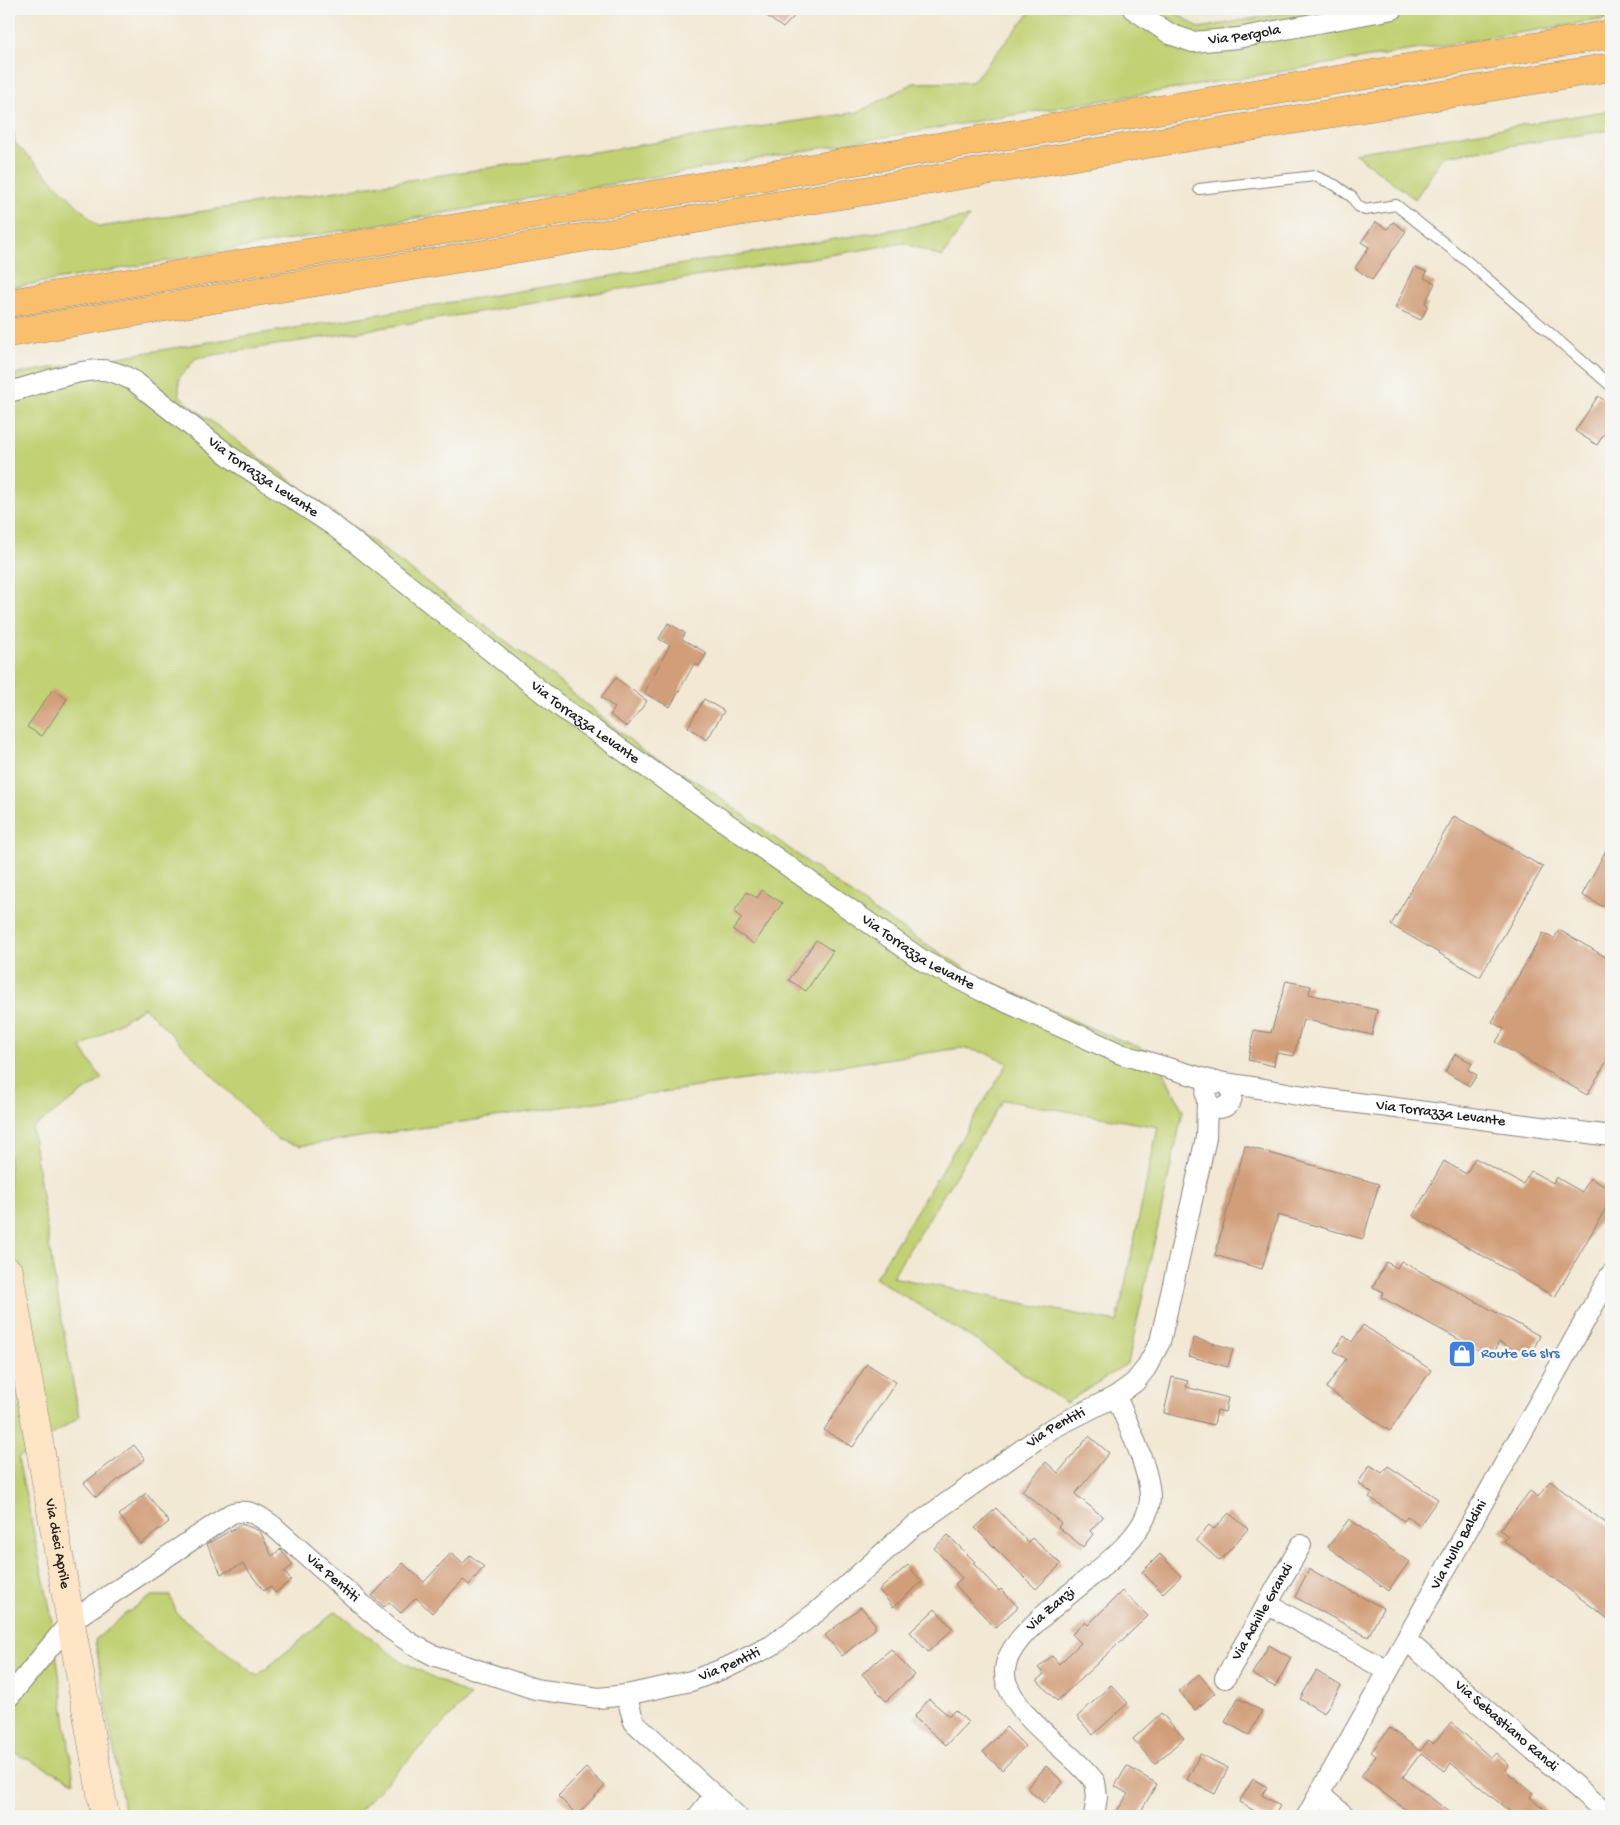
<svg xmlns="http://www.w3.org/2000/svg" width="1620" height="1825" font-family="'Gochi Hand',sans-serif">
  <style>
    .green { fill: #c1d173; stroke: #6e7648; fill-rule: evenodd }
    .building { fill: #d29e79 }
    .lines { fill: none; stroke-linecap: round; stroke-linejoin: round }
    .lane-casing { stroke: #878278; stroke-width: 12 }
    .street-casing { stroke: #878278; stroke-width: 22 }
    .secondary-casing { stroke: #878278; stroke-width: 29 }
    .highway-casing { stroke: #878278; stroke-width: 29 }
    .lane { stroke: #fff; stroke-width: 10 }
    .street { stroke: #fff; stroke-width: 20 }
    .secondary { stroke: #fde5c5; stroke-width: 28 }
    .highway { stroke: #f9bf6d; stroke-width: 28 }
    .labels { text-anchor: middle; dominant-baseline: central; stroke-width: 5; stroke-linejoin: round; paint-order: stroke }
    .street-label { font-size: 15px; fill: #1c1c1c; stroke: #f6f6f2 }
    .shop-label { font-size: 15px; fill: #366cbe; stroke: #f6f6f2; text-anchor: start }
  </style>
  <rect width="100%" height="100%" fill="#f6f6f2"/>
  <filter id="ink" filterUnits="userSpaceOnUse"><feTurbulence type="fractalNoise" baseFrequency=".02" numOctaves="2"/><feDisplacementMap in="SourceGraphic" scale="10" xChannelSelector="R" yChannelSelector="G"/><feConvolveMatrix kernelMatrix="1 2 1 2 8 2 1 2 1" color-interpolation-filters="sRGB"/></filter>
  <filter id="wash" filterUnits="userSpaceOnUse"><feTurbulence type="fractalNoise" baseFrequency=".0096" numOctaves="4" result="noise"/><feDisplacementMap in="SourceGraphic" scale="20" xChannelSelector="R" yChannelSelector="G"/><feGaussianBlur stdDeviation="1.12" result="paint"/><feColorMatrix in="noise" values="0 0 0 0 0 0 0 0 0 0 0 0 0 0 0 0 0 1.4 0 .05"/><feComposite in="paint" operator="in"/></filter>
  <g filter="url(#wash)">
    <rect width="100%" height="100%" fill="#f2e8d3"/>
    <path class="green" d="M1033,9H1170L1199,28L1309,9H1611V18L1007,116L9,288V103L15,143L99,227L858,112L914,83L972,82Z
      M1611,110V130L1444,156L1415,199L1354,153Z
      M969,217L942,257L904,243L196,358L179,378V395L196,410L542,668L642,750L707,788L874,911L969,971L1083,1025L1154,1053L1183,1111L1128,1363L1066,1403L972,1338L875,1278L1008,1063L987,1053L960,1048L300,1146L276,1139L144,1007L81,1048L102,1079L32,1128L53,1270L79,1417L18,1458L50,1609L74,1782L9,1750V375ZM1003,1100L1158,1127L1117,1322L892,1277Z
      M152,1596H170L177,1614L257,1676L336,1611L399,1660L470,1696L354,1816H125L95,1640L125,1614Z"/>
    <g id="blocks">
      <path class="building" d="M757,9H801L783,28Z
        M1376,222L1387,229L1393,222L1406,231L1372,280L1355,268L1369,247L1361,242Z
        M1415,267L1427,272L1424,278L1435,283L1425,303L1428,305L1421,320L1395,308Z
        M1598,396L1611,405V423L1597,445L1575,431Z
        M668,623L685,633L682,639L707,653L699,666L694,664L670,707L644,693L670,645L659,639Z
        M616,678L647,701L627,727L610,715L615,708L601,697Z
        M53,689L67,699L42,736L27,727Z
        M704,699L724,711L707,740L688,727Z
        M1454,816L1543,867L1480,977L1391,925Z
        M1611,841V911L1582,895Z
        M762,890L782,903L754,944L733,930L742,918L734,912L747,892L757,898Z
        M1559,930L1611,960V1063L1607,1061L1587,1095L1496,1042L1504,1029L1492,1022L1543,933L1554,939Z
        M816,940L833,951L806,991L789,980Z
        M1286,981L1311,986L1309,994L1377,1010L1372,1035L1303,1019L1294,1056L1276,1053L1274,1066L1248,1060L1254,1030L1271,1033Z
        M1455,1054L1472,1063L1468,1070L1477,1075L1470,1086L1445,1072Z
        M1245,1146L1379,1184L1363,1239L1278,1215L1262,1269L1215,1255Z
        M1475,1158L1523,1184L1531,1171L1553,1183L1556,1177L1582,1192L1590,1178L1611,1190V1199L1555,1297L1413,1216L1444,1161L1466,1174Z
        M1401,1261L1540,1336L1529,1358L1499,1342L1491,1357L1381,1297L1384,1292L1373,1287L1386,1262L1397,1268Z
        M1363,1325L1431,1370L1390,1431L1326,1388L1346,1359L1334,1351L1344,1336L1352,1342Z
        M1194,1338L1233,1349L1228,1367L1189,1356Z
        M867,1364L896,1382L853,1447L824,1430Z
        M1172,1377L1188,1381L1186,1387L1228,1398L1225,1412L1217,1410L1214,1425L1164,1413Z
        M1089,1436L1109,1453L1075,1494L1103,1517L1090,1531L1093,1534L1083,1547L1058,1527L1061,1523L1022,1491L1046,1462L1058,1473Z
        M134,1445L145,1459L96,1497L84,1483Z
        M1370,1465L1382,1473L1388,1466L1438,1499L1420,1525L1407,1516L1404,1521L1369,1497L1372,1493L1358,1483Z
        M1550,1481L1611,1527V1621L1504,1541L1508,1536L1500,1530L1530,1491L1538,1497Z
        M146,1493L169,1522L141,1544L119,1515Z
        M996,1508L1028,1542L1032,1538L1061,1564L1036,1589L975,1528Z
        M1229,1513L1248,1529L1220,1561L1196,1540L1209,1525L1214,1529Z
        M1349,1519L1409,1562L1388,1591L1328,1547Z
        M242,1524L260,1531L272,1556L281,1549L293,1565L284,1572L291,1580L275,1593L270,1586L264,1591L243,1564L221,1574L207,1544Z
        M948,1535L975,1562L973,1563L999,1591L1001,1589L1018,1607L995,1628L959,1589L955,1584L962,1578L934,1548Z
        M451,1553L463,1564L470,1555L484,1567L469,1585L463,1580L432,1613L416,1598L401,1613L389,1602L384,1607L372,1596L403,1563L424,1582Z
        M1160,1554L1181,1576L1163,1593L1142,1572Z
        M908,1565L922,1582L893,1607L879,1590Z
        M1309,1569L1383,1608L1368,1637L1295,1597Z
        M1122,1591L1148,1616L1057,1701L1037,1680L1044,1674L1038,1668L1052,1656L1059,1664L1081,1643L1072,1634L1085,1622L1088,1625Z
        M861,1607L875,1624V1629L842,1656L825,1635Z
        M935,1609L953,1629L928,1652L910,1632Z
        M1269,1645L1291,1658L1275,1687L1252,1674Z
        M891,1649L914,1675L886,1701L862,1674Z
        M1316,1671L1341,1686L1324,1713L1300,1699Z
        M1199,1674L1215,1693L1195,1710L1179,1691Z
        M1111,1685L1128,1703L1093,1735L1077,1717Z
        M1238,1698L1262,1711L1249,1735L1225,1722Z
        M929,1699L949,1716L955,1710L968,1722L946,1745L914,1717Z
        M1161,1713L1184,1738L1155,1764L1133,1739Z
        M1451,1722L1491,1758L1496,1753L1509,1765L1505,1770L1533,1793L1530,1797L1553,1816H1515L1451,1763L1445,1771L1421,1753L1403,1777L1455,1816H1414L1361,1776L1376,1756L1371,1752L1390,1728L1420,1751L1429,1740L1433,1744Z
        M1006,1727L1025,1746L1002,1770L983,1752Z
        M1200,1754L1228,1768L1215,1794L1187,1780Z
        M1046,1766L1063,1782L1044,1803L1027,1788Z
        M1127,1766L1157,1784L1138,1816H1114L1128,1794L1115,1786Z
        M586,1768L605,1786L577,1815L558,1796Z
        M1253,1779L1267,1787L1262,1795L1280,1806L1274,1816H1263L1239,1802Z"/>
    </g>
  </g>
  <g filter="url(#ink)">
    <use href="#blocks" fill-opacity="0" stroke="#878278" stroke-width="1"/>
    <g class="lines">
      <g class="lane-casing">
        <path id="lane" d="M1199,189L1315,176L1335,185L1352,197L1358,206L1365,210L1396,205L1468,262L1611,386"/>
      </g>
      <g class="street-casing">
        <g id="street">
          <path id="s1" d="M1133,9L1170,34L1193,42L1238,38L1393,9"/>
          <path id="s2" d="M9,392C37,385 73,370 101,370C113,370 124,376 134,381L232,458L334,526L562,708L925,962L984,992L1121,1054L1219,1083"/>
          <circle cx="1219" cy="1095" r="13"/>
          <path id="s3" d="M1223,1083C1253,1086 1282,1093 1311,1097L1611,1136"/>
          <path d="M1267,1604L1388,1671"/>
          <path id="s4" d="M1406,1640L1603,1810V1816"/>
          <path id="s5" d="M1225,1678L1301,1545"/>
          <path d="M626,1695L634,1722L737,1816"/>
          <path id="s6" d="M9,1697L71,1621L232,1513C251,1509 258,1515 273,1526L389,1628L412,1644L433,1655L535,1689L599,1698L626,1695L691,1681L728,1667L771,1646L818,1611L910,1529L1051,1429L1116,1396L1135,1382L1146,1368L1160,1342L1206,1138L1207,1100"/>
          <path d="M1319,1794L1345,1816"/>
          <path d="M698,1816L714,1796"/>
          <path id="s7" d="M1094,1816L1097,1797L1095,1782C1069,1748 1023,1725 1007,1684C984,1625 1152,1563 1150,1496C1149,1467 1127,1423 1116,1396"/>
          <path id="s8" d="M1307,1816L1611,1274"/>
        </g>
      </g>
      <g class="secondary-casing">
        <g id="secondary">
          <path id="s9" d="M9,1272L105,1816"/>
        </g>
      </g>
      <g class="highway-casing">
        <path id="highway" d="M9,303L1611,34
          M9,333L1611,67"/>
      </g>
      <use href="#lane" class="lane"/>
      <use href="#street" class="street"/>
      <use href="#secondary" class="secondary"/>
      <use href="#highway" class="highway"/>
    </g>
  </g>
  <defs>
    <g id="shop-square" transform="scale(1.4375)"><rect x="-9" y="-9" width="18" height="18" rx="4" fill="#3f7fe0" stroke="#f6f6f2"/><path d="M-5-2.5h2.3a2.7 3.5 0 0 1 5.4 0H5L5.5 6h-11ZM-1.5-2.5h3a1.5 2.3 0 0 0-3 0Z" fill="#fff"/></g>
  </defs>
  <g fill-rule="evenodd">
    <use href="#shop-square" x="1462" y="1354"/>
  </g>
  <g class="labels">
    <g class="street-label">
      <text stroke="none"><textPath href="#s1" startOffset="121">Via Pergola</textPath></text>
      <text stroke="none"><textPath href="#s2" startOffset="291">Via Torrazza Levante</textPath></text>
      <text stroke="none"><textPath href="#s2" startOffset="696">Via Torrazza Levante</textPath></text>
      <text stroke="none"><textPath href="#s2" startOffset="1101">Via Torrazza Levante</textPath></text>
      <text stroke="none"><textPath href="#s3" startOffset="220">Via Torrazza Levante</textPath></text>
      <text stroke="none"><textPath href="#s6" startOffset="1256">Via Pentiti</textPath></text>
      <text stroke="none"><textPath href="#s9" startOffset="276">Via dieci Aprile</textPath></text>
      <text stroke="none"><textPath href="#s8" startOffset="311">Via Nullo Baldini</textPath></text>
      <text stroke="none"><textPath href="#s6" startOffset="416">Via Pentiti</textPath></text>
      <text stroke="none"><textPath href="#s7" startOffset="259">Via Zanzi</textPath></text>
      <text stroke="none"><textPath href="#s5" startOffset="76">Via Achille Grandi</textPath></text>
      <text stroke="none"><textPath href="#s6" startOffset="851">Via Pentiti</textPath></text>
      <text stroke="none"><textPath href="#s4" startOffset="132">Via Sebastiano Randi</textPath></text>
    </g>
    <g class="shop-label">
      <text x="1481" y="1354">Route 66 slrs</text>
    </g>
  </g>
  <rect width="1620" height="1825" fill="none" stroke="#f6f6f2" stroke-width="30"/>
</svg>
